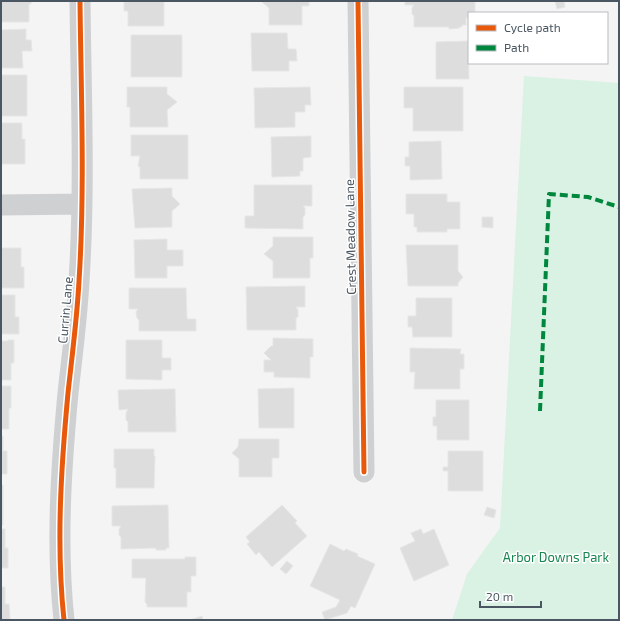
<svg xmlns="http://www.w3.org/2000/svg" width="620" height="621" font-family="'Exo 2',sans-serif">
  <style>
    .green { fill: #d9f2e3 }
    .building { fill: #ddddde; stroke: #e5e6e7 }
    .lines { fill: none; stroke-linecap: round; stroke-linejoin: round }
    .street { stroke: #ced0d2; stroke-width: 21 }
    .quiet { stroke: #00873e; stroke-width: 4; stroke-dasharray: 8 4; stroke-linecap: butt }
    .cycleway-casing { stroke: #fff; stroke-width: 8 }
    .cycleway { stroke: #e8590c; stroke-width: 5 }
    .labels { text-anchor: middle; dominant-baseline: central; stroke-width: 3; stroke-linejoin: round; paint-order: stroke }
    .street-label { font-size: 13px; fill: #4a5661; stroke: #fff }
    .park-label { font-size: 13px; fill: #17864f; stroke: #fff }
  </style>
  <rect width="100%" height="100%" fill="#f4f4f4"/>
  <path class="green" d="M524,76L619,83V620H452L467,574L500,528Z"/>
  <path class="building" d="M1,1H31V4H29V22H1Z
    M128,1H164V26H128V11H124V2H128Z
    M262,1H309V6H302V25H269V8L262,2Z
    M405,1H475V13H469V18H466V25H462V27H459L460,28L449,29V27H414V16L412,14V8L414,5H405Z
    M555,1H564L565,7L557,9Z
    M26,29V40H31L32,51H22L23,68H1V30Z
    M251,33H287L288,49H296L297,61H289V71H252Z
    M131,35H182V77H131Z
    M468,41L469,79H436V42Z
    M1,75H27V116H1Z
    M127,87H167V94L177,102L167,110L168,127H130V107H127Z
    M310,87L311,105H305V112H295V127L255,128L254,88Z
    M404,87H463V131H413V108H404Z
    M1,123H22V139H25V164H1Z
    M131,135H188V179H140V167L138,166L140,156H131Z
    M311,136V157L303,158V171H300V176L272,177L271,137Z
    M441,141L442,179L410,180V166H405V157H409V142Z
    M254,185H312V206H303L305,208V215L303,217V229L245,228V216H254Z
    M172,188V196L180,204L172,211V227L135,228L132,189Z
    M406,194H447V202H460V229H447V232H417V227H414V214H406Z
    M482,217H493V228L482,227Z
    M273,237H313V258H310V278H273V261L264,254L273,246Z
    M167,239V250H183V266H167V278H135L134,240Z
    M406,245H458V271L463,277L458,283V286H408Z
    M1,248H21V267H24V288H1Z
    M305,286V307H296L298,310V317L296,318V330H247L246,287Z
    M129,288H186L187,319H196V331H139V320L137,318L136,312L138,309H129Z
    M1,295H15V317H19V334H1Z
    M416,298H452V337H413L412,327H408V316H416Z
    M273,338L313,339V357H310V378L274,377V372H264V360H271L264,353L271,346H273Z
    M8,340H14V363H11V380H1V341H8Z
    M126,340H162V358H171V370H162V380L126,379Z
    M410,348L461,349L460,354H464V369H460V389H414L415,372H410Z
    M1,386H11V408H9V429H1Z
    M294,388V428H259L258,389Z
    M175,389L176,432H128V422L126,420V413L128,409L119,410L118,390Z
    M436,400H469V440H437V426H433V417H436Z
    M1,436H3V451H7V474H1Z
    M239,439H279V458H272V477H239V459L232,453L238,447Z
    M114,449H154V456H155L154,488H116V468H114Z
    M448,451H483V491H448V471H443V467H448Z
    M1,485H3V525H1Z
    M168,505L169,548H166V550H156V548L121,549V537L119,535V529L121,526H112V506Z
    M282,505L297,521L295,523L307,536L272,567L259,552L256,555L247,544L250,542L246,537Z
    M487,507L496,510L494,518L484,515Z
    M1,529H5V548H8V568H1Z
    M421,529L423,534L434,529L449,565L414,581L400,548L415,541L411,533Z
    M330,544L344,551L346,549L358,554L357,556L375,564L355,608L351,606L347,613L325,620L322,612L336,607L340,600L310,586Z
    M185,557H196V576H191V592H187V607H147V604L145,602L146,578H132V559H185Z
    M287,561L293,566L286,574L280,569Z
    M1,587H5V604H9L10,620H1Z
    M202,616L203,620H190Z"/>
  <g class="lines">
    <path class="street" d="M358,1L364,472
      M1,205L82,204
      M64,620C56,545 61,468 68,393C72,356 77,319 79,281C85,188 81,94 80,1"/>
    <path class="quiet" d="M540,411L549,194L588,197L619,207"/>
    <g class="cycleway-casing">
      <path id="cycleway" d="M358,1L364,472
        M64,620C56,545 61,468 68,393C72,356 77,319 79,281C85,188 81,94 80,1"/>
    </g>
    <use href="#cycleway" class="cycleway"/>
  </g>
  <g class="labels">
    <g class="street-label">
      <text transform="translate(350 237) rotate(-91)">Crest Meadow Lane</text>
      <text transform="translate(65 310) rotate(-85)">Currin Lane</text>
    </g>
    <g class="park-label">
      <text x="556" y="557">Arbor Downs Park</text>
    </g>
  </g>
  <rect width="620" height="621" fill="none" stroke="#4a5661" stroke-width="4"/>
  <rect x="468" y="12" width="140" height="52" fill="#ffffff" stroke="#b7bbc0"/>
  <rect x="476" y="25" width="20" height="6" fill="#e8590c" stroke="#b7bbc0"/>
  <text x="504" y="32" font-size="12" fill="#4a5661">Cycle path</text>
  <rect x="476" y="45" width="20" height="6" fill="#00873e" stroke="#b7bbc0"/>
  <text x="504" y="52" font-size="12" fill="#4a5661">Path</text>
  <path d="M480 601v6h61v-6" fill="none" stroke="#4a5661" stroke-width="2"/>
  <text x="486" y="601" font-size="12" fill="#4a5661" stroke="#ffffff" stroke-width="3" paint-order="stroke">20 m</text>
</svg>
